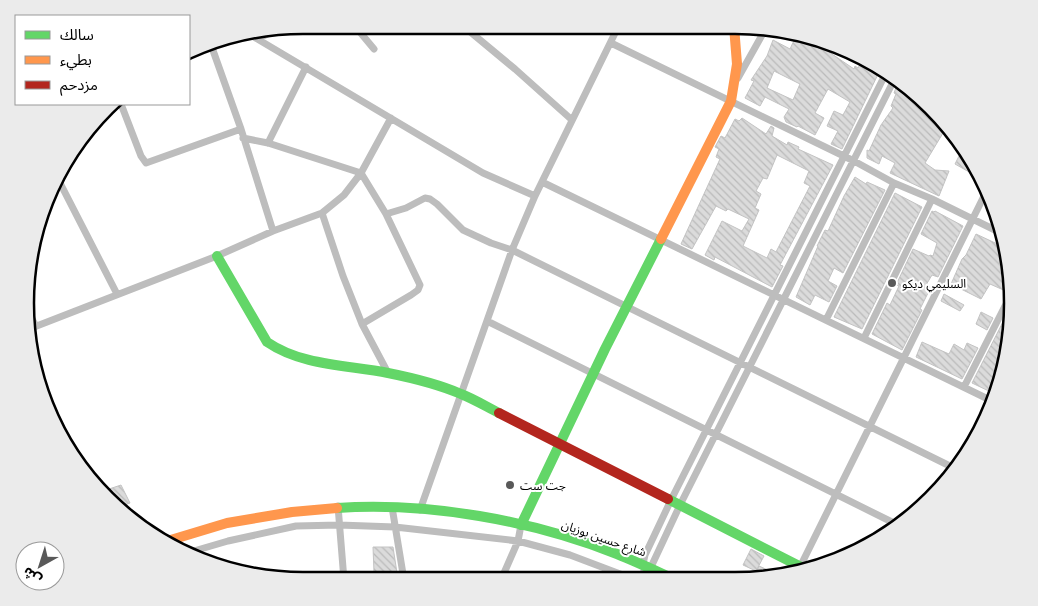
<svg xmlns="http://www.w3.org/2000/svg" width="1038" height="606" font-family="'Open Sans','Noto Sans Arabic',sans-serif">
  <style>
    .building { fill: url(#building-back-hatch); stroke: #c3c3c3; fill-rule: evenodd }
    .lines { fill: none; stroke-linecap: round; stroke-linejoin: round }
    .street { stroke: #bdbdbd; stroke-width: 7 }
    .fast { stroke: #63d668; stroke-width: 10 }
    .slow { stroke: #ff974d; stroke-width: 10 }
    .jam { stroke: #b3261e; stroke-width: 10 }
    .poi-dot { fill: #595959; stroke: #fff; stroke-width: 2 }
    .labels { text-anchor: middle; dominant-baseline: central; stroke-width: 4; stroke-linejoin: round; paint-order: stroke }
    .poi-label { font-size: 12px; fill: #000; stroke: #fff; text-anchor: start }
    .street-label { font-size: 12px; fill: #000; stroke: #fff }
    .rim { fill: none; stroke: #000; stroke-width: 2.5 }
  </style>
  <defs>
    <pattern id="building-back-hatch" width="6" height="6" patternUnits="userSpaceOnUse" patternTransform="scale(1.25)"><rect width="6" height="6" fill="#dbdbdb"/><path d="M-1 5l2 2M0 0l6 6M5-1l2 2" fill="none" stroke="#bababa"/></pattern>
  </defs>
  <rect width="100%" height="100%" fill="#fff"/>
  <path class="building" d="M797,34L818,38L831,45L829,52L854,69L855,66L858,68L863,59L881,68L842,149L831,144L838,131L827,126L834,111L843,115L850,102L828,89L815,113L824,118L815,135L798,126L797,127L786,122L784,117L789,109L765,97L760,106L745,98L754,81L751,80L767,56L773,40L790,49ZM774,71L800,84L793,100L767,88Z
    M902,84L946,128L925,163L935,170L949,171L939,196L890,173L895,163L882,156L879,164L867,158V150L869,151L881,125L893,108L891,106L896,94L894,93L897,85L900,87Z
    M742,118L766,134L771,126L774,128L772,136L787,145L788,142L799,147L798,149L833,165L780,265L783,266L772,287L715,257L714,260L705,255L722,221L742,231L749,219L728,209L726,211L716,206L692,249L681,244L720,159L716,157L719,149L715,147L721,136L725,138L735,119L739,121ZM777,155L809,171L804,183L810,186L776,252L771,249L767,258L743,246L759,210L755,208L761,194L756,191L763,178L767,179Z
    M964,146L966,148L978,177L955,164Z
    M855,177L866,184L867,182L885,190L843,273L834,268L828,281L837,286L829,302L815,295L810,305L796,297L818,246H817L825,230L828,231L844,196Z
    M895,193L922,207L862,329L834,317Z
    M932,211L934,212L935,211L963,226L938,277L932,275L926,285L931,287L920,309L922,310L902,350L872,334L887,303L890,305L899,286L896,285L913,249L929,256L930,255L933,256L937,243L921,234Z
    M976,234L1008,249V292L990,284L981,299L951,284L962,259L966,255Z
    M944,294L964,305L960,311L941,301Z
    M981,312L993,318L987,330L976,324Z
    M1008,312V340L996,364L1003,368L993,393L972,383Z
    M922,342L949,354L954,344L964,350L967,343L978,348L962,379L916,357Z
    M121,485L130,503L119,507L103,491Z
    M373,547H393L397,573L374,572Z
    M751,549L764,556L756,571L743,565Z
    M759,566L770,571L767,578L753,580Z"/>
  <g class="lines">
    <path class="street" d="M354,25L374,49
      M462,25L515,69L572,120
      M249,34L483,173L535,196
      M258,39L275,30
      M210,42L241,129L273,231
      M611,43L854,161L894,183L932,199L1001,233
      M738,78L766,28
      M121,104L141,156L146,163L241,129
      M112,106L119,104
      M243,138L268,143L361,173L386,214L420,285L418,290L411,295L362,324
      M268,143L306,67
      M58,179L117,294
      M542,182L990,400
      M322,213L343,276L362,324L388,373
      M386,214L406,208L425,198L430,199L437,204L463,230L491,243L512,250L956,469
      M26,309L36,326
      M826,320L894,183
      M487,321L898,525
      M29,329L217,256L273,231L322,213L344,195L361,173L391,118
      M864,338L932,199
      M964,387L1008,300
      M338,506L344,580
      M392,507L404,580
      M420,510L512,250L535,196L619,25
      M187,553L228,541L296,526L339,525L395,527L518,541L570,555L636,580
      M644,568L643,564L645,555L671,500L887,71
      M798,571L985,194
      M501,580L518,541L521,525
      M640,580L644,571L651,567L680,505L895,78"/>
    <path class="fast" d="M217,256L267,342C302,366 348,365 388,373C413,378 438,384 461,394C474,399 487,407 499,413
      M668,499L807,570
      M337,508C429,502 531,520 617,554C637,562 656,571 676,580
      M521,525L605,349L661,239"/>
    <path class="slow" d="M661,239L731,101L737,64L734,26
      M164,542L227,523L292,512L337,508"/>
    <path class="jam" d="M499,413L668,499"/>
  </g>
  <g class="poi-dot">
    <circle cx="892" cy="283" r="5"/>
    <circle cx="510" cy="485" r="5"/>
  </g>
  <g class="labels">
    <g class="poi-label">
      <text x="902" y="283">السليمي ديكو</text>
      <text x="520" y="485">جت ست</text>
    </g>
    <g class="street-label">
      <text transform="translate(604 538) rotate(19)">شارع حسين بوزيان</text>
    </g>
  </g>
  <path d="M0 0H1038V606H0ZM303 34H735A269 269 0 0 1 1004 303V303A269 269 0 0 1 735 572H303A269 269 0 0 1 34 303V303A269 269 0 0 1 303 34Z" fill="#ebebeb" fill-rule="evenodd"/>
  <path class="rim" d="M303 34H735A269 269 0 0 1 1004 303V303A269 269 0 0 1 735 572H303A269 269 0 0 1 34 303V303A269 269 0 0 1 303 34Z"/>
  <rect x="15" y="15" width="175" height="90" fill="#ffffff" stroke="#999999"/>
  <rect x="25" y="31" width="25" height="8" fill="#63d668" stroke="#999999"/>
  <text x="60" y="40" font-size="15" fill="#000000">سالك</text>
  <rect x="25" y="56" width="25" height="8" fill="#ff974d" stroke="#999999"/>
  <text x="60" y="65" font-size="15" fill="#000000">بطيء</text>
  <rect x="25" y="81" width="25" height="8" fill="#b3261e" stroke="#999999"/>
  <text x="60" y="90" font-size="15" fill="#000000">مزدحم</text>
  <g transform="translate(40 566) rotate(219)"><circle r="24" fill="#ffffff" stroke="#999999"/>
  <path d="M0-4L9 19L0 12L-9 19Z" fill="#595959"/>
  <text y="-8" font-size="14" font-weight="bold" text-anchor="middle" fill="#000000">ش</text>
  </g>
</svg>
